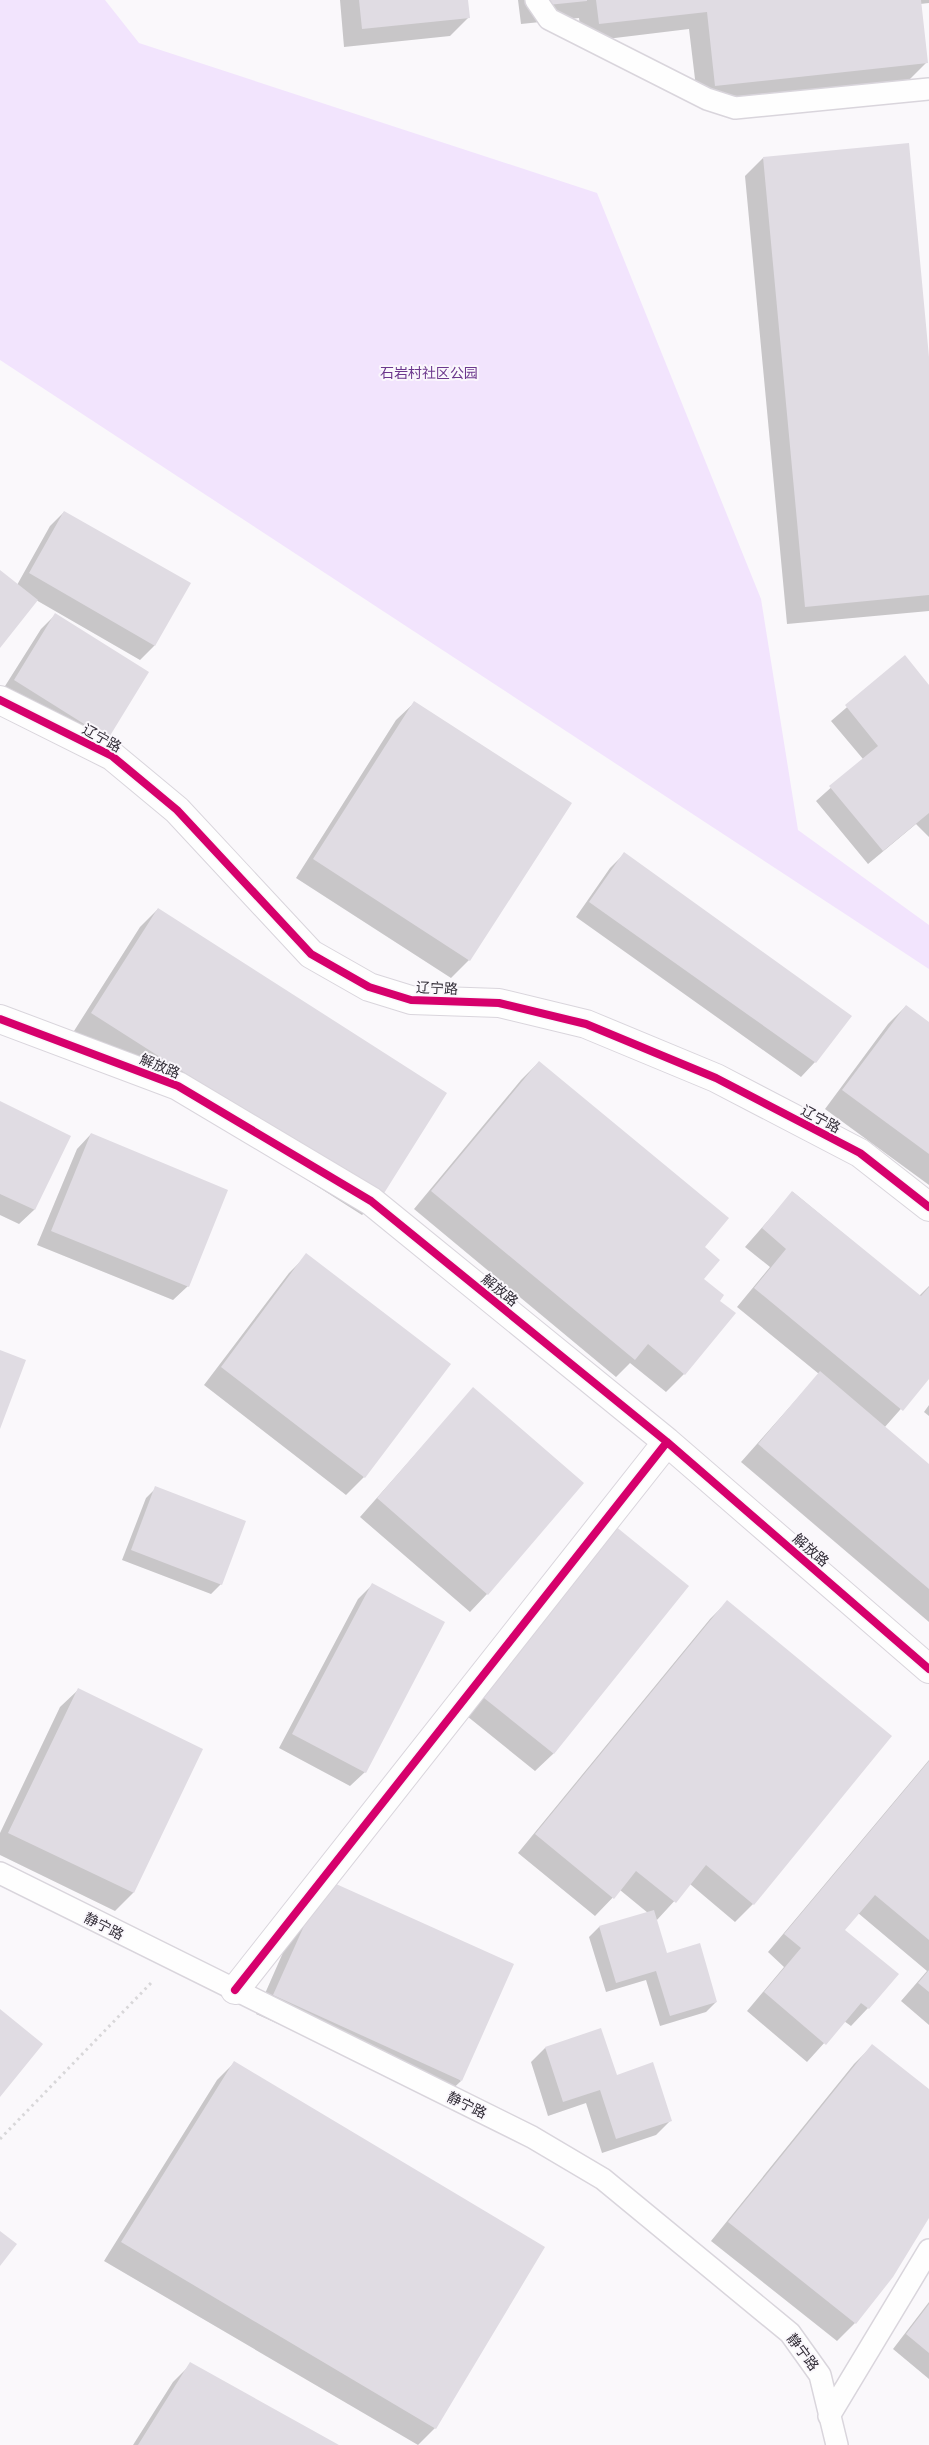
<svg xmlns="http://www.w3.org/2000/svg" width="929" height="2445" font-family="'DejaVu Sans','Noto Sans SC',sans-serif">
  <style>
    .green { fill: #f2e4fd }
    .shadow { fill: #0003 }
    .building { fill: #e0dce3 }
    .lines { fill: none; stroke-linecap: round; stroke-linejoin: round }
    .lane-casing { stroke: #d9d5dc; stroke-width: 24 }
    .street-casing { stroke: #d9d5dc; stroke-width: 30 }
    .path { stroke: #d8d7d9; stroke-width: 3; stroke-dasharray: 2.5 4; stroke-linecap: butt }
    .lane { stroke: #fefefe; stroke-width: 21 }
    .street { stroke: #fefefe; stroke-width: 28 }
    .cycleway-casing { stroke: #faf7fc; stroke-width: 11 }
    .cycleway { stroke: #d6006c; stroke-width: 8 }
    .labels { text-anchor: middle; dominant-baseline: central; stroke-width: 4; stroke-linejoin: round; paint-order: stroke }
    .park-label { font-size: 14px; fill: #6c388d; stroke: #faf7fc }
    .street-label { font-size: 14px; fill: #312c36; stroke: #faf7fc }
  </style>
  <rect width="100%" height="100%" fill="#faf8fb"/>
  <path class="green" d="M0,0H105L139,43L597,193L761,599L798,830L929,925V969L0,360Z"/>
  <path class="shadow" d="M340,0H467L468,18L450,36L344,47Z
    M518,0H929V3L920,4L927,62L909,80L698,104L689,29L582,42L579,18L521,24Z
    M763,158L929,370V611L787,624L745,176Z
    M64,512L189,584L154,646L140,660L36,600L0,646V572L17,585L50,526Z
    M55,615L107,738L93,752L0,694L41,629Z
    M905,657L929,687V837L916,824L868,864L816,801L863,759L831,721Z
    M414,703L469,960L451,978L296,878L396,720Z
    M624,854L850,1016L815,1062L801,1077L576,917L610,868Z
    M158,909L380,1198L362,1215L74,1031L140,927Z
    M906,1006L929,1023V1185L825,1109L888,1024Z
    M539,1062L703,1248V1279L718,1301L734,1314L684,1374L666,1392L630,1363L616,1377L414,1209L521,1080Z
    M0,1103L69,1136L34,1210L19,1224L0,1215Z
    M91,1134L188,1286L173,1300L37,1245L77,1149Z
    M793,1192L919,1296L929,1286V1377L884,1428L929,1466V1622L741,1462L819,1374L737,1307L770,1267L745,1247Z
    M307,1255L364,1477L346,1495L204,1385L289,1273Z
    M473,1389L487,1594L470,1612L360,1517Z
    M929,1405V1416L924,1412Z
    M156,1488L221,1584L211,1594L122,1560L146,1498Z
    M372,1585L365,1772L350,1786L279,1748L358,1599Z
    M687,1586L553,1754L535,1771L457,1708Z
    M727,1602L753,1904L735,1922L690,1884L656,1921L666,1955L716,2002L706,2012L660,2026L646,1980L606,1992L589,1937L599,1927L648,1913L620,1890L595,1916L518,1853L710,1619Z
    M78,1690L201,1749L133,1893L115,1911L0,1855V1833L60,1707Z
    M929,1760V2025L901,2001L927,1971L858,1913L844,1930L868,2008L851,2026L844,2021L807,2062L747,2011L784,1967L768,1952Z
    M307,1898L461,2081L443,2098L256,2014Z
    M872,2046L929,2090V2215L892,2276L855,2323L837,2341L711,2241L854,2064Z
    M545,2048L616,2076L670,2121L656,2135L602,2153L586,2103L548,2116L531,2062Z
    M235,2062L435,2428L418,2445L104,2261L217,2080Z
    M929,2302V2379L893,2349Z
    M191,2364L336,2445H133L173,2382Z"/>
  <path class="building" d="M359,0H468L470,18L362,29Z
    M538,0H587V1L538,6Z
    M596,0H921L928,63L715,86L707,12L599,24Z
    M909,143L929,357V595L805,607L763,157Z
    M64,511L191,583L155,646L29,573Z
    M0,570L38,600L0,648Z
    M55,613L149,672L108,739L14,680Z
    M905,655L929,685V813L883,851L829,786L878,746L845,705Z
    M414,701L572,803L470,961L313,859Z
    M624,852L852,1016L816,1063L589,902Z
    M158,908L447,1093L381,1198L91,1013Z
    M906,1005L929,1022V1154L842,1090Z
    M539,1061L729,1218L705,1247L720,1260L704,1279L724,1295L720,1301L736,1313L685,1375L648,1344L635,1360L431,1191Z
    M0,1101L71,1136L35,1210L0,1194Z
    M91,1133L228,1190L189,1287L51,1231Z
    M792,1191L921,1296L929,1287V1379L903,1411L754,1288L786,1249L762,1228Z
    M306,1253L451,1364L365,1478L221,1367Z
    M0,1350L26,1360L0,1429Z
    M820,1371L929,1464V1589L758,1444Z
    M473,1387L584,1483L488,1595L377,1498Z
    M155,1486L246,1521L222,1585L131,1550Z
    M609,1521L689,1586L554,1754L474,1690Z
    M372,1583L445,1622L366,1773L292,1734Z
    M727,1600L892,1736L754,1905L706,1865L676,1903L636,1871L614,1899L535,1834Z
    M78,1688L203,1749L134,1893L8,1833Z
    M929,1761V1940L875,1895L845,1930L899,1974L869,2009L861,2003L826,2045L764,1992L801,1948L784,1934Z
    M325,1879L514,1964L462,2081L273,1995Z
    M654,1910L667,1953L700,1943L717,2002L670,2016L656,1971L616,1983L599,1926Z
    M929,1970V1992L918,1983Z
    M0,2009L43,2044L0,2097Z
    M601,2028L617,2075L653,2062L672,2121L616,2139L600,2090L563,2102L545,2047Z
    M872,2044L929,2089V2218L893,2277L856,2324L728,2222Z
    M234,2061L545,2247L436,2429L121,2242Z
    M0,2231L17,2244L0,2266Z
    M929,2304V2353L906,2334Z
    M190,2362L339,2445H138Z"/>
  <g class="lines">
    <g class="lane-casing">
      <path id="lane" d="M536,0L549,19L707,99L735,108L929,89
        M0,1873L532,2137L603,2179L790,2333L820,2375L837,2445
        M829,2416L929,2250"/>
    </g>
    <g class="street-casing">
      <path id="street" d="M0,700L112,756L177,810L311,954L369,987L411,1000L499,1003L586,1024L716,1078L860,1153L929,1207
        M0,1019L178,1086L371,1201L667,1442L929,1669
        M235,1990L667,1442"/>
    </g>
    <path class="path" d="M0,2139L151,1983"/>
    <use href="#lane" class="lane"/>
    <use href="#street" class="street"/>
    <g class="cycleway-casing">
      <path id="cycleway" d="M0,700L112,756L177,810L311,954L369,987L411,1000L499,1003L586,1024L716,1078L860,1153L929,1207
        M0,1019L178,1086L371,1201L667,1442L929,1669
        M235,1990L667,1442"/>
    </g>
    <use href="#cycleway" class="cycleway"/>
  </g>
  <g class="labels">
    <g class="park-label">
      <text x="429" y="373">石岩村社区公园</text>
    </g>
    <g class="street-label">
      <text transform="translate(102 738) rotate(29)">辽宁路</text>
      <text transform="translate(437 988) rotate(3)">辽宁路</text>
      <text transform="translate(160 1066) rotate(22)">解放路</text>
      <text transform="translate(821 1119) rotate(28)">辽宁路</text>
      <text transform="translate(500 1290) rotate(39)">解放路</text>
      <text transform="translate(811 1550) rotate(41)">解放路</text>
      <text transform="translate(104 1926) rotate(27)">静宁路</text>
      <text transform="translate(467 2105) rotate(26)">静宁路</text>
      <text transform="translate(803 2352) rotate(53)">静宁路</text>
    </g>
  </g>
</svg>
